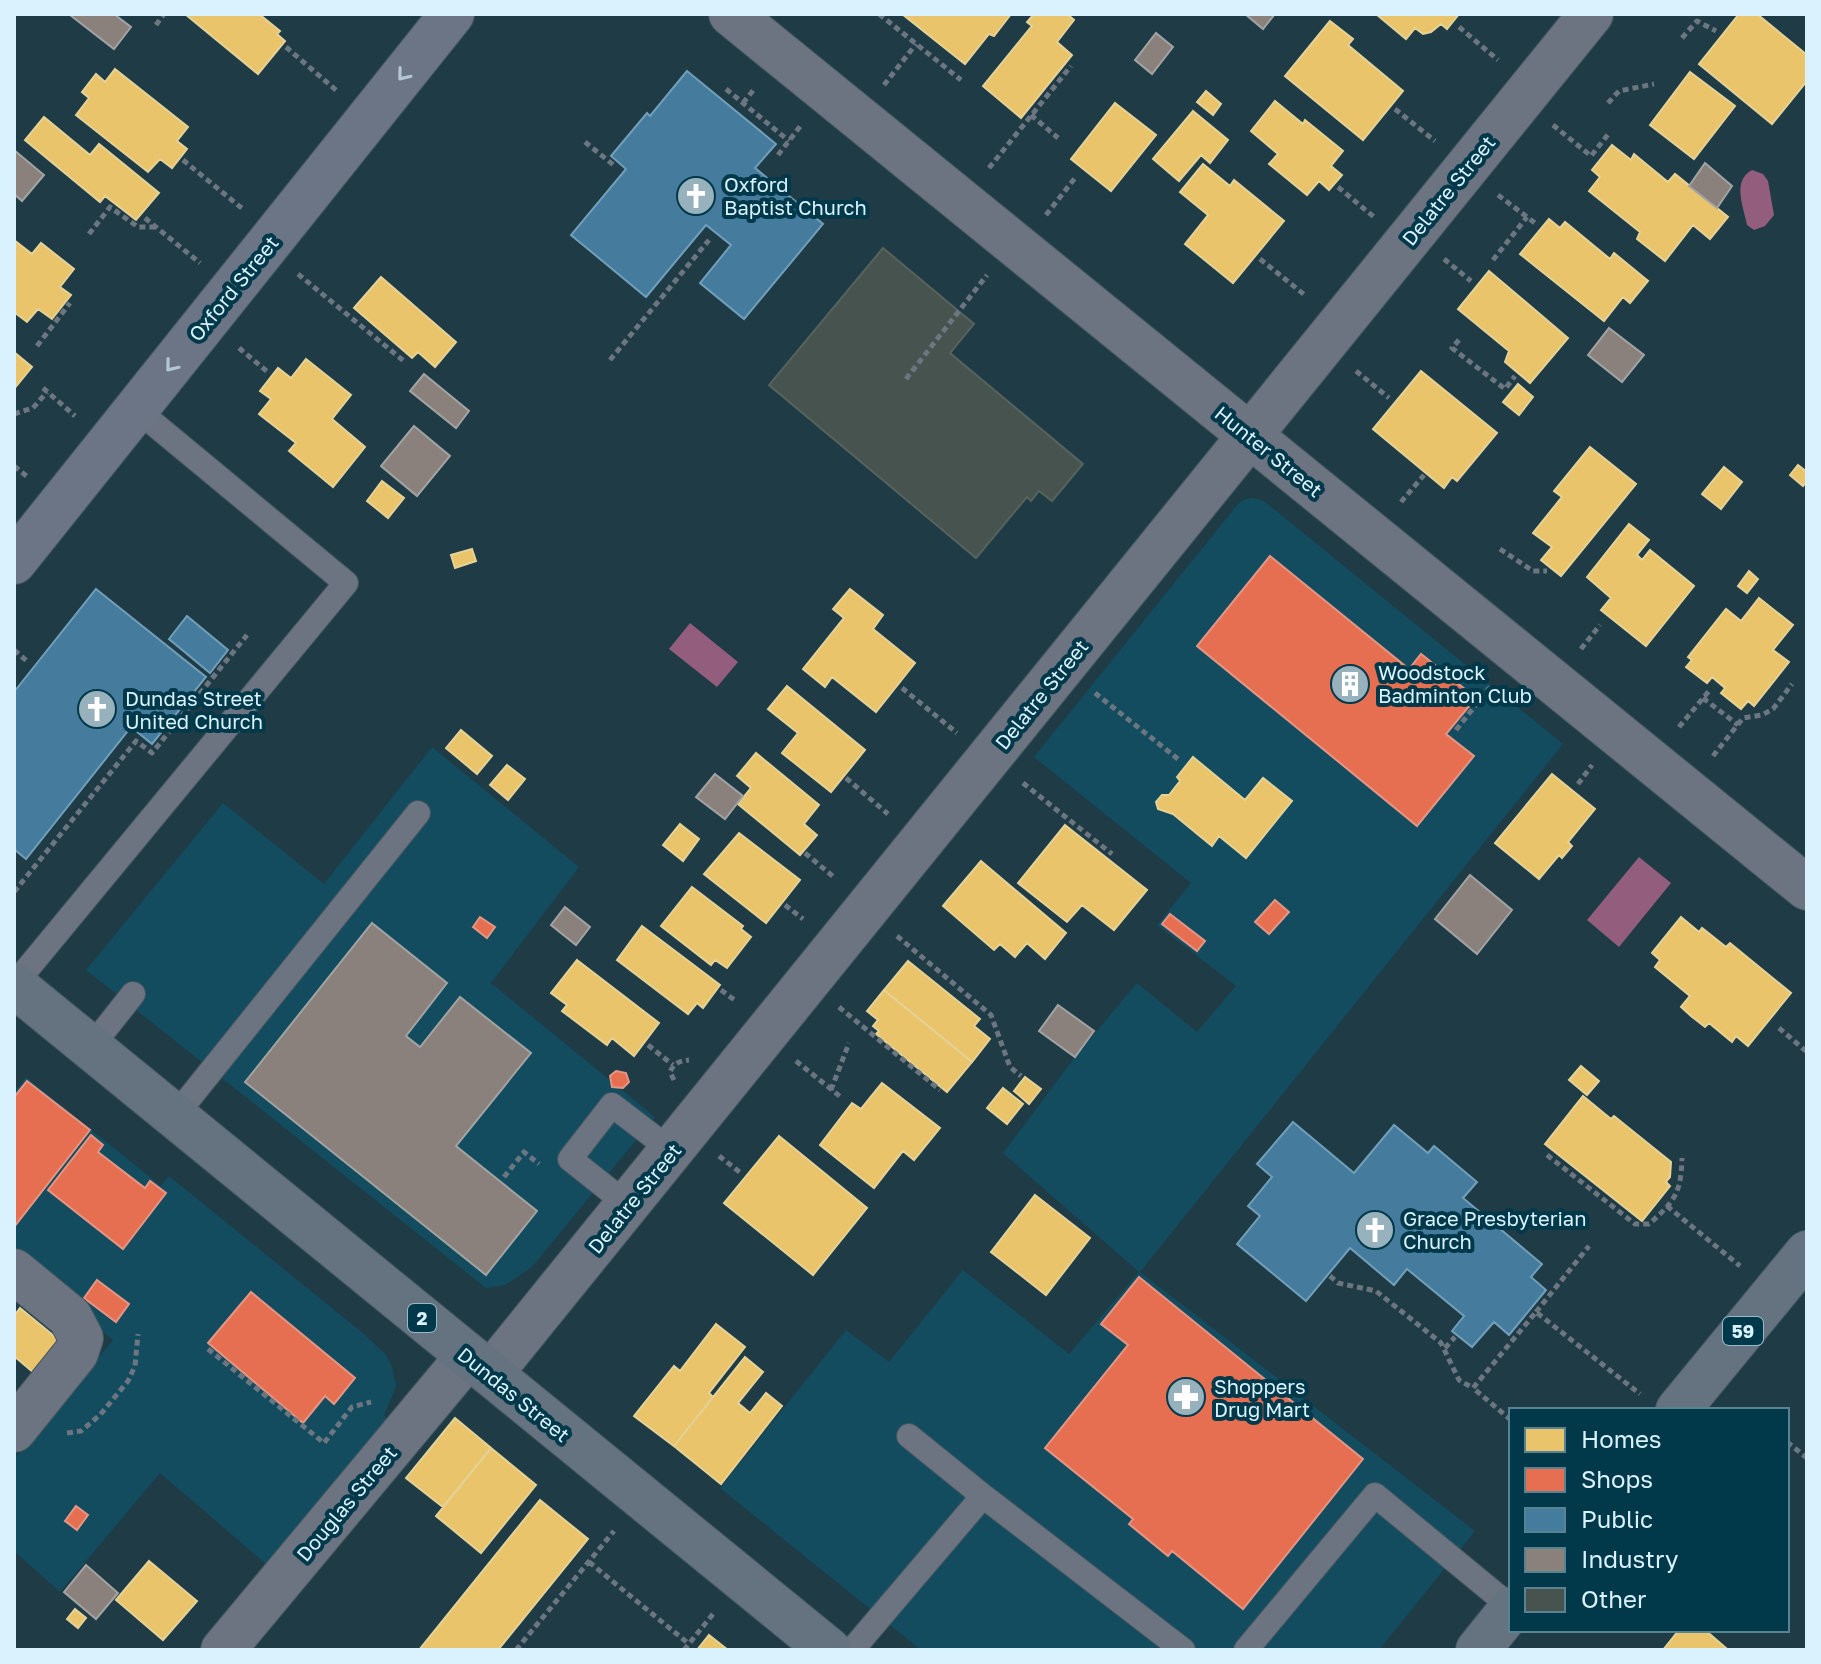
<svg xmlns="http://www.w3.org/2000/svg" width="1821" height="1664" font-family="'Golos Text',sans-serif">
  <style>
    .built { fill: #134c5f }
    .water { fill: #935e7e }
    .homes { fill: #e9c46a; stroke: #e4d296; stroke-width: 2 }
    .shops { fill: #e76f51; stroke: #e39685; stroke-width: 2 }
    .public { fill: #457b9d; stroke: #719fba; stroke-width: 2 }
    .industry { fill: #8a817c; stroke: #a2a3a3; stroke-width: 2 }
    .building { fill: #47534e; stroke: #56635d; stroke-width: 2 }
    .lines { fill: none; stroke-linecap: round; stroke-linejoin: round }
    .service-casing { stroke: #40575f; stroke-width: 26 }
    .minor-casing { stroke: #40575f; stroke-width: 46 }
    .secondary-casing { stroke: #40575f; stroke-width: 46 }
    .primary-casing { stroke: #40575f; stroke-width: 46 }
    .path { stroke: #6c7681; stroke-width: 5; stroke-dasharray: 6 4; stroke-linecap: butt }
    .service { stroke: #6c7381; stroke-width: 24 }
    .minor { stroke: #6c7381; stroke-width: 44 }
    .secondary { stroke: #6b7585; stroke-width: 44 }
    .primary { stroke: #657280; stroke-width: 44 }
    .oneway { stroke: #b2c6d3 }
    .labels { text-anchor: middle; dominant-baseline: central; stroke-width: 8; stroke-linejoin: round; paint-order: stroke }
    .shield { fill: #01394a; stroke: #98bac7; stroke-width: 2 }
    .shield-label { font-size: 18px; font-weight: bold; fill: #d9f2fd }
    .poi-label { font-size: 20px; fill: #d9f2fd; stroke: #01394a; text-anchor: start }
    .street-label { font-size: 20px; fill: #d9f2fd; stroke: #01394a }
  </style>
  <rect width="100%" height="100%" fill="#1f3b45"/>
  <path class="built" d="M1253,498L1264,501L1563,744L1140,1272L1475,1531L1379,1650H921L720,1488L846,1330L889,1362L963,1270L1069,1354L1139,1272L1003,1153L1075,1057L1137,983L1197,1032L1236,986L1157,925L1191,883L1034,757L1238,504L1245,499Z
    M432,747L579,867L491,983L655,1117L532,1267L505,1285L486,1288L86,970L223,803L324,884Z
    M26,1077L161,1186L169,1176L364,1334L385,1354L392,1366L396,1387L384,1415L390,1420L266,1564L160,1473L60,1592L14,1551V1459L113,1340L14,1261V1093Z"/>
  <path class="water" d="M1752,170L1763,174L1768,181L1774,215L1765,226L1754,230L1747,225C1743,205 1732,181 1752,170Z
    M690,623L738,662L717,687L669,649Z
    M1639,857L1671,883L1619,947L1587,920Z"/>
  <path class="homes" d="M185,14H259L280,31L277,34L285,41L258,74Z
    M902,14H1011L994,36L989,34L965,64Z
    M1034,14H1067L1074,20L1057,42L1072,55L1021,118L983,86L1032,26L1027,22Z
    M1376,14H1459L1447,29L1441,24L1431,32L1423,34L1415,28L1406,39Z
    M1739,14H1757L1807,55V81L1772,124L1699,64Z
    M1330,21L1353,39L1348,45L1403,91L1363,140L1285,76Z
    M115,69L188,127L177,141L187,149L172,168L160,159L148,172L76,115L89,98L82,92L96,74L105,82Z
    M1690,72L1735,106L1694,159L1650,125Z
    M1206,91L1221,104L1213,115L1197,102Z
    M1275,101L1303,124L1305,120L1343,151L1331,166L1342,175L1329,190L1319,181L1307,195L1269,164L1278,154L1251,131Z
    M1115,103L1156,135L1111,191L1071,159Z
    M1193,111L1228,140L1210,163L1201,155L1179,181L1153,159Z
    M44,117L90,155L99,144L159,193L136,220L105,196L100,202L25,140Z
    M1612,145L1631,160L1634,154L1668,182L1675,174L1728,217L1710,239L1693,225L1665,261L1637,239L1640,232L1589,191L1600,177L1592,170Z
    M1203,164L1230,186L1234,180L1284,221L1233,283L1185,244L1208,215L1180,192Z
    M1549,219L1560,228L1565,222L1610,259L1614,253L1648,281L1630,303L1623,297L1604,321L1520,254Z
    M14,240L32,254L41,243L74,269L60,287L71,295L52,319L38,309L27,322L14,312Z
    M1489,271L1568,338L1530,383L1505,362L1509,351L1458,309Z
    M381,277L456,342L435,367L418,352L412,358L354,308Z
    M14,352L32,367L14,389Z
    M306,359L351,395L332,419L365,447L333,487L289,451L296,443L259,414L271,399L260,391L278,368L291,378Z
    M1421,371L1497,433L1457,481L1452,477L1444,488L1373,429Z
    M1518,384L1533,397L1519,415L1503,402Z
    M1590,447L1636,484L1561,576L1541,560L1552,547L1533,533L1562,497L1554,491Z
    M1798,465L1807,472V481L1803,486L1790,475Z
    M1724,467L1742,482L1721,509L1702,494Z
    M382,481L404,498L388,518L367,501Z
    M1629,524L1649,540L1637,555L1642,560L1650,550L1694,586L1646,646L1601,610L1611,598L1587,577Z
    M472,549L476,561L455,568L451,555Z
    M1749,571L1758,579L1747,593L1738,586Z
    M850,589L883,615L873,629L915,663L876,712L832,677L825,687L803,669L844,618L833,609Z
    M1759,598L1793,625L1773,650L1789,662L1754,706L1748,701L1741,709L1721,693L1725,688L1712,677L1707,683L1686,667L1692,660L1688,657L1726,609L1741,621Z
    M787,686L865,750L831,792L782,753L798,733L768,709Z
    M461,730L492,756L477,774L446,748Z
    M756,753L819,805L804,824L817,835L800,855L738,804L751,788L737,776Z
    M1193,757L1245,800L1263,778L1292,801L1246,858L1219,836L1212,846L1173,814L1158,809L1156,802L1162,795H1169L1180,781L1177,777Z
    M507,765L525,779L508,800L490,785Z
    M1552,774L1595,809L1568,842L1572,846L1562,858L1559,855L1539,879L1495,843Z
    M680,824L699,839L683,861L663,845Z
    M1065,825L1147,890L1114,930L1082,905L1067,922L1018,883Z
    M739,833L800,880L766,923L704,874Z
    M981,861L1066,933L1045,959L1027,943L1015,957L1000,944L994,950L943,906Z
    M692,887L743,926L741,929L751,937L727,968L715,960L711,965L661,926Z
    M1681,917L1699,932L1702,928L1726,947L1730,943L1791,993L1748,1046L1736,1036L1732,1042L1709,1023L1705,1027L1691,1016L1681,1007L1690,996L1655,967L1660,960L1652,953Z
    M642,926L720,985L703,1008L697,1003L688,1014L617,960Z
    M577,960L659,1023L634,1056L612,1038L607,1045L562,1011L567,1005L551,993Z
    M908,961L980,1019L974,1026L990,1039L972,1062L884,990Z
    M884,990L972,1062L947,1092L876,1034L879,1031L873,1026L878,1020L867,1011Z
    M1581,1066L1599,1081L1587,1095L1569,1080Z
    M1025,1077L1041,1089L1029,1104L1014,1091Z
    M882,1083L940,1128L914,1160L903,1151L874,1188L820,1145L852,1103L861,1109Z
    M1003,1088L1023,1104L1007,1124L987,1108Z
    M1583,1096L1611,1119L1614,1116L1671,1162L1670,1177L1666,1182L1670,1186L1642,1221L1545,1144Z
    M779,1136L867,1208L813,1275L724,1203Z
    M1035,1195L1090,1238L1046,1295L991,1252Z
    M20,1308L66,1346L40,1378L14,1356V1316Z
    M716,1324L745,1347L709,1393L713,1397L674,1446L634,1416L674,1366L680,1371Z
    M745,1357L763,1372L738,1403L750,1413L766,1393L782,1406L721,1484L674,1446Z
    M455,1418L491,1448L443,1507L406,1478Z
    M491,1448L536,1485L481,1553L436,1516Z
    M540,1500L588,1539L498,1650H419Z
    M149,1561L197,1601L163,1640L116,1600Z
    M75,1609L86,1618L78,1628L67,1619Z
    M1679,1630H1705L1726,1648L1724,1650H1663Z
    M709,1635L728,1650H697Z"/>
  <path class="shops" d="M1270,556L1409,669L1421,654L1476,698L1446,734L1474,756L1417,826L1197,646Z
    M1275,900L1289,912L1269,934L1255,922Z
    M1170,914L1205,941L1197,951L1162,924Z
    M480,917L495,927L487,938L473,927Z
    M616,1071L626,1073L629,1082L623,1088L612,1087L610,1076Z
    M27,1081L90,1130L14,1227V1097Z
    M91,1135L103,1145L98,1152L145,1188L150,1181L166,1193L123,1249L48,1190Z
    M1139,1277L1363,1459L1243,1609L1172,1551L1168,1556L1129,1524L1133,1519L1045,1448L1128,1345L1101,1324Z
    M97,1280L129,1304L116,1322L84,1298Z
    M251,1292L355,1378L334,1404L325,1396L303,1423L208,1343Z
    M76,1506L88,1515L77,1530L65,1521Z"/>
  <path class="public" d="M687,71L776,144L755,168L823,224L744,319L700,283L731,245L706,225L646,297L571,235L626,169L611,156L647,113L650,116Z
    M96,589L206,677L152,744L131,727L26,859L14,849V692Z
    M187,616L228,650L210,673L169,639Z
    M1293,1122L1354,1173L1394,1125L1428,1153L1434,1146L1477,1182L1463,1198L1542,1264L1531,1277L1546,1290L1509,1335L1494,1322L1472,1347L1452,1331L1464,1316L1407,1269L1394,1285L1350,1248L1306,1301L1237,1244L1260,1216L1248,1206L1272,1177L1257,1164Z"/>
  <path class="industry" d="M114,14L131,27L114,49L70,15Z
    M1245,14H1275L1263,29Z
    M1156,33L1173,47L1152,74L1135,60Z
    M14,150L44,175L22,201L14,194Z
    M1705,163L1732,186L1717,208L1689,186Z
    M1609,328L1644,355L1622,382L1588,355Z
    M424,374L469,411L456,428L410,391Z
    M414,426L450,456L417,496L381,466Z
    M715,774L743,796L725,819L696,797Z
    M1470,875L1512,910L1477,954L1435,919Z
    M565,907L590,927L576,945L551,925Z
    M372,923L447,983L406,1036L420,1047L460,997L531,1053L456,1146L537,1211L486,1275L245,1082Z
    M1058,1005L1094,1031L1075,1057L1039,1031Z
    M86,1565L118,1593L96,1619L64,1592Z"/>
  <path class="building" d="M883,248L974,324L950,353L1083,464L1052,501L1039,491L1031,501L1027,497L976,558L769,385Z"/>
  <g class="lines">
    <g class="service-casing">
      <path id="service" d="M14,985L346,583L136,409
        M91,1047L133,994
        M175,1116L418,813
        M628,1205L570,1159L612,1105L672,1151
        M909,1436L983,1496
        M852,1650L983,1496L1183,1650
        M1246,1650L1375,1495L1511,1607"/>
    </g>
    <g class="minor-casing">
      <path id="minor" d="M731,14L1807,888
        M14,1271L70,1317L81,1338L76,1353L14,1430
        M491,1373L1591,14
        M223,1650L468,1356"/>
    </g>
    <g class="secondary-casing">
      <path id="secondary" d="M14,562L452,14"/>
    </g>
    <g class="primary-casing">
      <path id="primary" d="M14,985L829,1650
        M1678,1410L1807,1253
        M1478,1650L1511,1609"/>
    </g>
    <path class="path" d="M879,14L961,80
      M156,25L164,14
      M1459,27L1498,60
      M1682,38L1697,21L1716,31
      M286,47L337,91
      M884,85L916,44
      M726,89L789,141
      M743,103L755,88
      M1608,103L1619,91L1654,84
      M1395,109L1435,141
      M1031,115L1058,138
      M1553,125L1591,156L1610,132
      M585,142L616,167
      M778,155L802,124
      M183,160L244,210
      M989,168L1071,66
      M1338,187L1374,217
      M1498,195L1535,223
      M1046,215L1075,178
      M145,218L200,263
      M89,234L110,207L138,227H155
      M1260,259L1306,296
      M1444,259L1471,281
      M1493,260L1527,217
      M298,274L405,362
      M1459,340L1452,348L1505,389L1515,376
      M37,346L70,303
      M239,348L269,373
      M610,360L709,240
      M1356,371L1389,398
      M906,379L987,275
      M43,388L75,416
      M14,414L33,408L47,392
      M14,466L29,478
      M1401,502L1424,475
      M1500,549L1533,571H1547
      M1581,649L1600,625
      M14,650L28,662
      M902,688L957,733
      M1095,693L1178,759
      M1703,698L1738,725
      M1679,727L1709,691
      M1456,730L1490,687
      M1713,756L1743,718L1762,715L1773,709L1792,684
      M846,778L888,814
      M1023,783L1112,854
      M1578,784L1592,765
      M805,853L835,878
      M14,892L136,741L152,753L247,635
      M785,905L803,919
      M897,936L991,1015L1010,1067L1021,1076
      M721,990L736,1001
      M839,1007L940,1090
      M1779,1028L1807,1052
      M648,1045L673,1065
      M796,1061L842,1098
      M674,1080L670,1072C674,1063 679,1061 689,1060
      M831,1090L849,1043
      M1547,1155L1635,1224H1649C1675,1201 1681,1193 1682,1158
      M719,1156L741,1173
      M504,1177L524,1152L539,1164
      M1667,1206L1740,1266
      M1330,1276L1338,1283L1376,1291L1441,1343L1459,1380L1473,1388
      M1536,1312L1589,1246
      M1445,1348L1455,1337
      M208,1349L324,1443L352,1407L371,1402
      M1511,1420L1473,1388L1536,1312L1640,1394
      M67,1433L81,1431L100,1415L128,1381L135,1366L138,1334
      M1787,1442L1807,1458
      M589,1562L689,1644
      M516,1650L614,1531
      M684,1650L713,1614"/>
    <use href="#service" class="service"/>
    <use href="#minor" class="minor"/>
    <use href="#secondary" class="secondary"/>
    <use href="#primary" class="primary"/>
  </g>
  <defs><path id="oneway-chevron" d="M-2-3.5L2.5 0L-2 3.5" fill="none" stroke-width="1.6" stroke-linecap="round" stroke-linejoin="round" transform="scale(2)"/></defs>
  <g class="oneway">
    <use href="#oneway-chevron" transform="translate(403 75) rotate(129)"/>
    <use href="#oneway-chevron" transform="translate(171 366) rotate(129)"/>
  </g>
  <defs>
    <g id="church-disc" transform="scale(2)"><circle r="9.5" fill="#98b2bd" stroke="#01394a"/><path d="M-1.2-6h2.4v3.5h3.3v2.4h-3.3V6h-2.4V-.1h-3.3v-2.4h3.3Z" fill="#fff"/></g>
    <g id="building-disc" transform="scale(2)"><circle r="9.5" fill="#98b2bd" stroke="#01394a"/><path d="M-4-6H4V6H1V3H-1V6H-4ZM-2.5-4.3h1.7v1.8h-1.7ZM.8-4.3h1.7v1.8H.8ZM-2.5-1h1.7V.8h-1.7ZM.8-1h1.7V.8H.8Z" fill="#fff"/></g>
    <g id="pharmacy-disc" transform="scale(2)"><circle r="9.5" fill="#98b2bd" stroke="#01394a"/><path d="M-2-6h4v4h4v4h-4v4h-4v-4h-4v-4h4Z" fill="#fff"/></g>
  </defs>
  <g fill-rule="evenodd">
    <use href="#church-disc" x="696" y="196"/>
    <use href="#building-disc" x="1350" y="684"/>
    <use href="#church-disc" x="97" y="709"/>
    <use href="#church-disc" x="1375" y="1230"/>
    <use href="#pharmacy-disc" x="1186" y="1397"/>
  </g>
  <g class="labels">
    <g class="shield">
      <rect x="408" y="1304" width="28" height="28" rx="6"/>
      <rect x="1723" y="1317" width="40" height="28" rx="6"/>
    </g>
    <g class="shield-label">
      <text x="422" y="1318">2</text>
      <text x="1743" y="1331">59</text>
    </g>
    <g class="poi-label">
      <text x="724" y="184">Oxford<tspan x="724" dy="23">Baptist Church</tspan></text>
      <text x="1378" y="672">Woodstock<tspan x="1378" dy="23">Badminton Club</tspan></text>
      <text x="125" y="698">Dundas Street<tspan x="125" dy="23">United Church</tspan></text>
      <text x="1403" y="1218">Grace Presbyterian<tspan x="1403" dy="23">Church</tspan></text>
      <text x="1214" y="1386">Shoppers<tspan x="1214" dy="23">Drug Mart</tspan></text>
    </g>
    <g class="street-label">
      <text transform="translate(1448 190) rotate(-51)">Delatre Street</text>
      <text transform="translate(233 288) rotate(-51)">Oxford Street</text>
      <text transform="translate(1269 451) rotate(39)">Hunter Street</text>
      <text transform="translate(1041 694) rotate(-51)">Delatre Street</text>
      <text transform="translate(634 1198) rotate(-51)">Delatre Street</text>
      <text transform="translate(514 1394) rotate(39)">Dundas Street</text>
      <text transform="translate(346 1503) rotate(-50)">Douglas Street</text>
    </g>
  </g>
  <rect width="1821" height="1664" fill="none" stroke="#d9f2fd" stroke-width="32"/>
  <rect x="1509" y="1408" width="280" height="224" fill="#01394a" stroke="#578392" stroke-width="2"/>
  <rect x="1525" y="1428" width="40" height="24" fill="#e9c46a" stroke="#578392" stroke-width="2"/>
  <text x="1581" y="1448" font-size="24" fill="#d9f2fd">Homes</text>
  <rect x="1525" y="1468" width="40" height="24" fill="#e76f51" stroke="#578392" stroke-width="2"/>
  <text x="1581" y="1488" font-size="24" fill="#d9f2fd">Shops</text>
  <rect x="1525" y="1508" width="40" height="24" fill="#457b9d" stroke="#578392" stroke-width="2"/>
  <text x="1581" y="1528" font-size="24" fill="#d9f2fd">Public</text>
  <rect x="1525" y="1548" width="40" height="24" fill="#8a817c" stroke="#578392" stroke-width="2"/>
  <text x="1581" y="1568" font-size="24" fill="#d9f2fd">Industry</text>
  <rect x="1525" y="1588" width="40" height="24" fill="#47534e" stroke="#578392" stroke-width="2"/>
  <text x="1581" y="1608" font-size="24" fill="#d9f2fd">Other</text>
</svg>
